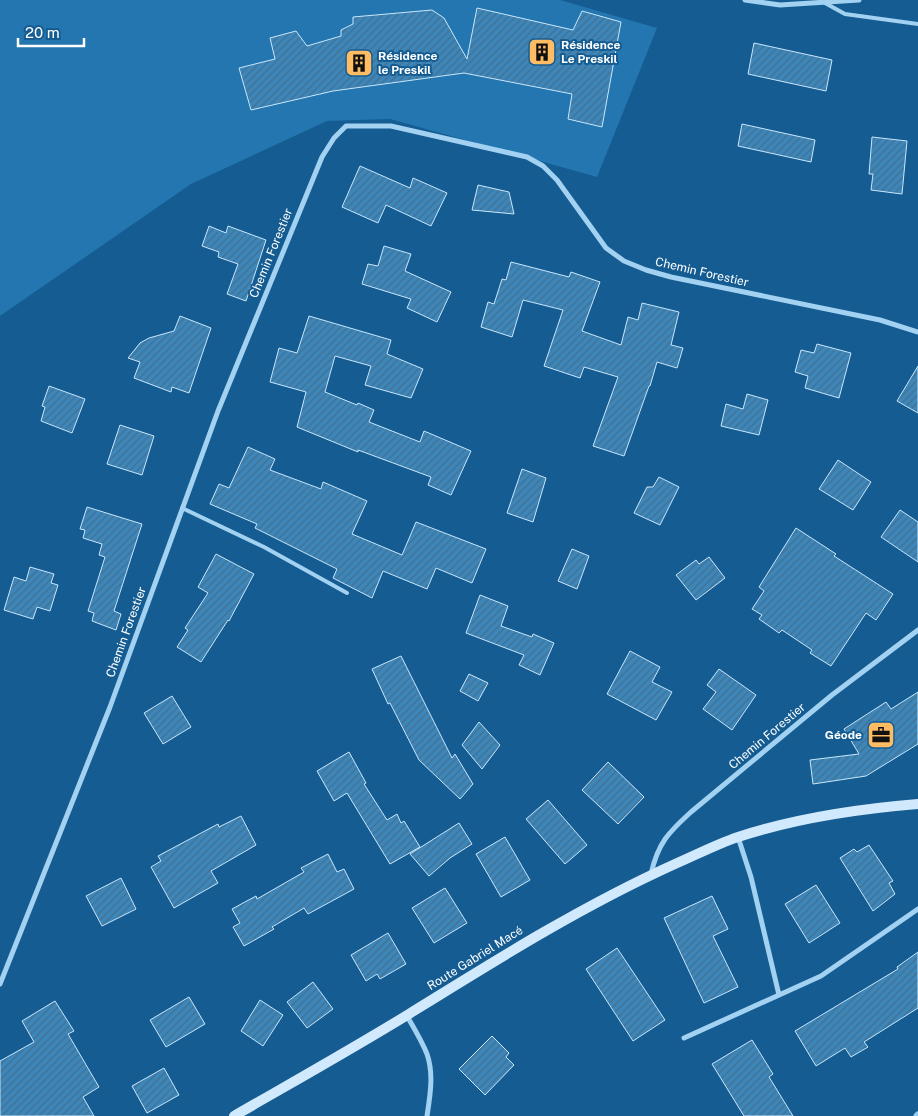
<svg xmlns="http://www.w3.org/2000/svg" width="918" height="1116" font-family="'Public Sans',sans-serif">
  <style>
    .green { fill: #2376af }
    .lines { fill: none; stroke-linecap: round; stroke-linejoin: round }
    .stream { stroke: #94cef4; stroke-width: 7 }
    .building { fill: url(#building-hatch); stroke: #c9e7fc }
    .service { stroke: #a2d1f1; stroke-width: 4 }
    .minor { stroke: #a2d1f1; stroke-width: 5 }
    .secondary { stroke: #d1e9fc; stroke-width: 10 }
    .labels { text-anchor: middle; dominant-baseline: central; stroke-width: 4; stroke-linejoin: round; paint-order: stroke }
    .poi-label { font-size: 12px; font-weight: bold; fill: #fff; stroke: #145c92; text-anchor: start }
    .street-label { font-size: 12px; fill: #fff; stroke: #145c92 }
  </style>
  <defs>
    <pattern id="building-hatch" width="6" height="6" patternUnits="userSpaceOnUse" patternTransform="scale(1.25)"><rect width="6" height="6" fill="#3d86ba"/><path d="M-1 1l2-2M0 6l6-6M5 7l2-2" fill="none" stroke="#436f8e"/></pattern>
  </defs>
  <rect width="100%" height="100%" fill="#145c92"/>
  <path class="green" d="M0,0H560L657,28L597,177L390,119L327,121L191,184L0,316Z"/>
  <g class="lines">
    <path class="stream" d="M917,1116L918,1115"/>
  </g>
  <path class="building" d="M477,8L573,30L582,11L621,22L602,127L568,119L572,94L464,73L333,91L251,110L239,68L275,59L270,38L296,31L307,46L341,36V30L353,24V17L432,10L444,18L467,59Z
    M754,43L832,60L826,91L748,74Z
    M742,124L815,140L811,162L738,146Z
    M872,137L907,141L902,194L871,190L873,174H869Z
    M360,166L410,188L413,178L447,193L431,226L386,205L378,223L342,207Z
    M478,185L509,192L514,214L472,210Z
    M209,226L226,233L228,226L266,240L246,301L227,294L238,264L218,257L219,252L202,246Z
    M384,246L411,254L405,271L451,292L437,322L407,308L411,299L362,284L368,264L378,266Z
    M511,262L569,277L571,272L600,282L582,331L621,345L628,317L638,320L642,303L679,312L671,345L683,348L677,368L657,362L650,386H649L624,456L593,446L618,377L584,367L580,378L544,366L563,310L523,300L512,337L481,327L488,302L494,304L502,279L506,280Z
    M180,316L211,328L189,393L172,387L171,392L134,378L140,362L128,358L140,343L149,338L174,331Z
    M309,316L391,340L387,354L423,369L411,398L365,385L371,366L335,356L325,392L357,405L358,403L374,410L369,422L420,442L424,431L471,451L451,495L428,485L431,477L358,450V452L297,427L306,392L270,382L279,348L297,353Z
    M817,344L851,353L839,398L805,388L808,376L795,372L801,350L814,353Z
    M918,366V413L897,401Z
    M49,386L85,399L72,433L41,421L45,407L42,406Z
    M747,394L768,400L759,435L721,426L726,404L743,409Z
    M120,425L154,436L142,475L107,464Z
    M248,447L275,459L270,470L321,489L323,482L367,501L352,534L402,555L416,522L486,549L472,583L436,568L427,589L383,571L372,598L333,578L337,569L255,528L257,524L210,504L219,484L229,488Z
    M838,460L871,482L853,510L819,489Z
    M522,469L546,478L533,522L507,513Z
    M659,477L679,487L660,525L634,513L647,487H653Z
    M87,507L142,524L114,611L121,614L116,630L92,621L94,613L88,611L105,557L99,555L102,544L83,538L85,530L80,529Z
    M900,510L918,522V562L881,537Z
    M796,528L836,554L834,556L893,594L876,620L866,613L831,666L810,653L812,650L782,630L779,633L759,619L762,615L752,609L764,591L759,587Z
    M572,549L589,556L577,589L558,581Z
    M216,554L254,574L229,621L228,620L201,662L177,647L188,630L185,628L208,593L198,587Z
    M709,557L725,578L696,600L676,575L696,560L699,564Z
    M30,567L54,574L51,583L58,585L50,611L37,607L33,619L4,610L14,577L26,581Z
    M480,595L508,606L501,626L532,637L533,634L554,643L540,675L519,665L524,655L466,633Z
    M630,651L660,667L652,682L672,692L656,720L607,694Z
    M401,656L452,758L455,754L473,784L460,799L419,760L390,703L388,704L372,669Z
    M719,669L756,695L732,730L703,709L716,692L707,685Z
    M469,674L488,683L478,701L460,691Z
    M918,692V744L866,776L813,784L810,760L859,754L844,729L886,702L891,709Z
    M172,696L191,727L163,744L144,713Z
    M479,722L500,745L482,769L462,745Z
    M349,752L366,783L364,784L387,820L397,814L401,823L404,821L420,847L390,864L347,793L334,801L317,771Z
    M608,762L644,797L618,824L582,790Z
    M548,800L587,845L565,864L526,819Z
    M241,816L256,845L211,871L218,883L174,908L151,867L161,861L158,856L218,824L219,827Z
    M459,823L472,844L450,858L429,876L410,854Z
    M505,837L530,880L501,897L476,854Z
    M869,845L893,881L889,883L895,894L873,911L840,858L854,849L857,852Z
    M328,854L337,872L344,869L354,889L308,914L304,908L272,927L274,929L244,946L233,927L240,923L232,909L256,896L257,899L304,872L301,868Z
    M121,878L136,909L102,926L86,896Z
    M816,885L840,923L809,943L785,904Z
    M445,888L467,923L434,943L412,908Z
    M712,896L728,929L713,936L738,987L704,1003L664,918Z
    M388,933L406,964L380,979L377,974L366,981L351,955Z
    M617,948L665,1020L633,1041L586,969Z
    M918,952V1008L864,1042L868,1047L851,1057L845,1048L816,1066L795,1031L898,969L897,967Z
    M313,982L333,1009L307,1028L287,1002Z
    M189,997L205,1024L166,1047L150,1020Z
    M260,1000L283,1015L263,1046L241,1031Z
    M55,1001L74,1031L68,1034L99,1087L83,1097L94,1116H0V1061L34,1042L22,1021Z
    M492,1036L509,1053L506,1057L514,1065L485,1095L459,1069Z
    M752,1040L773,1074L769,1077L793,1116H744L712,1064Z
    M164,1068L179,1095L147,1113L132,1086Z"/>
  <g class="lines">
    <path class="service" d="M825,3L845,14L918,24
      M182,508L264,547L347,593"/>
    <path class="minor" d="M745,0L780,5L859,0
      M738,837L751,877L779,995
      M651,874C658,843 668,833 691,812L832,695L918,630
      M0,984L110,707L218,411L322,157L334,138L346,126H391L527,157L543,166L557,180L606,248L624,261L646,270L671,277L880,320L918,332
      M407,1016C414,1028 422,1041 427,1054C434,1074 430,1096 427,1116
      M684,1038L821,976L918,909"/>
    <path class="secondary" d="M234,1116C293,1082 352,1049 409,1014C496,960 582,906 675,864C696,855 717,844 738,837C796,818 857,809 918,804"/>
  </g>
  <defs>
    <g id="building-square" transform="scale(1.4375)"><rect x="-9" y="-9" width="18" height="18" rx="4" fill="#ffbc62" stroke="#145c92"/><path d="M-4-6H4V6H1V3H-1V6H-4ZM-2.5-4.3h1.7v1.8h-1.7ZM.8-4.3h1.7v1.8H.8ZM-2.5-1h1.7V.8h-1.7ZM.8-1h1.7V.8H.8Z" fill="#111"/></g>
    <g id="office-square" transform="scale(1.4375)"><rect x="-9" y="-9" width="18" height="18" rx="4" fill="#ffbc62" stroke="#145c92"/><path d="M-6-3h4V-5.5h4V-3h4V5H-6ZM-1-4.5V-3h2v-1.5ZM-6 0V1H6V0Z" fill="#111"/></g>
  </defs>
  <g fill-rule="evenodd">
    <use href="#building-square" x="542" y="52"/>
    <use href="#building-square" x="359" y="63"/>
    <use href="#office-square" x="881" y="735"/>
  </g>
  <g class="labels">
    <g class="poi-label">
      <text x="561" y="45">Résidence<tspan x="561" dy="14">Le Preskil</tspan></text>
      <text x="378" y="56">Résidence<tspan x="378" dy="14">le Preskil</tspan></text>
      <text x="862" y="735" text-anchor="end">Géode</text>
    </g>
    <g class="street-label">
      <text transform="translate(271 253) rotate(-68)">Chemin Forestier</text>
      <text transform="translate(702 272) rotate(13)">Chemin Forestier</text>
      <text transform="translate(126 632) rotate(-70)">Chemin Forestier</text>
      <text transform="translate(767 736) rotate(-40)">Chemin Forestier</text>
      <text transform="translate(475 958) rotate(-32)">Route Gabriel Macé</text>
    </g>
  </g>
  <path d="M18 38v8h66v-8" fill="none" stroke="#ffffff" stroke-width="2.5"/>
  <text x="25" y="38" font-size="15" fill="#ffffff" stroke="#145c92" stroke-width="4" paint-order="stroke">20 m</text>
</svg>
